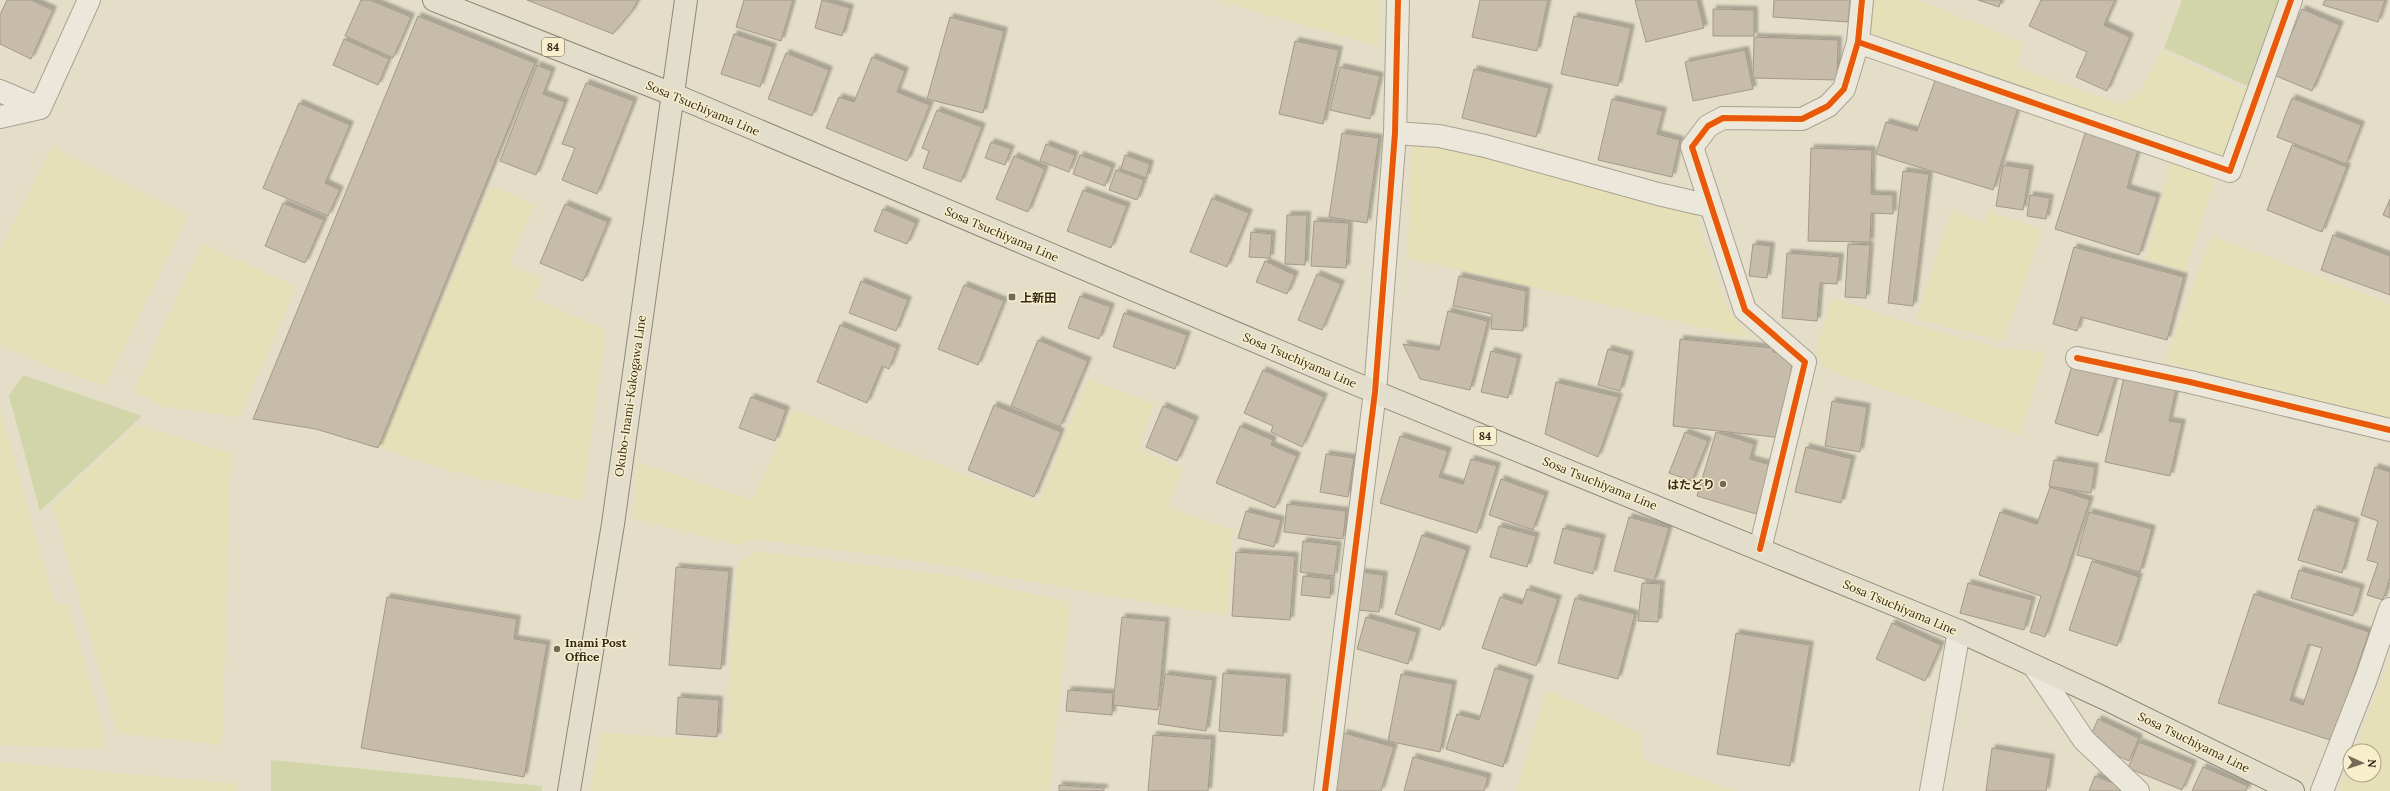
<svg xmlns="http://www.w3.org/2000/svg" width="2390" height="791" font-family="Lora,'Noto Sans JP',serif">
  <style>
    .farmland { fill: #e5e0b7 }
    .green { fill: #d1d5a9 }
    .building { fill: #c7bca9; stroke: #a39988; fill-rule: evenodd; filter: url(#shadow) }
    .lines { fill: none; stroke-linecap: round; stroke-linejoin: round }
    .minor-casing { stroke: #a8a292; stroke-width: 24 }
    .major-casing { stroke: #8e8779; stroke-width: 24 }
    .minor { stroke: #ebe7da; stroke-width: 22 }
    .major { stroke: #e3decb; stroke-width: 22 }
    .cycleway-casing { stroke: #f7eecb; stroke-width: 8 }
    .cycleway { stroke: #e8590c; stroke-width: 6 }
    .poi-dot { fill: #736957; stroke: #f7eecb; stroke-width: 1.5 }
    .labels { text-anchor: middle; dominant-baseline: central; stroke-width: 3; stroke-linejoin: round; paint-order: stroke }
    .shield { fill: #f7eecb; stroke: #70654f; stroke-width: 1 }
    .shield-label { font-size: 11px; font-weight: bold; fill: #362a1a }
    .street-label { font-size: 12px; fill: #362a1a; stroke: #f7eecb }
    .poi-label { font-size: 12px; font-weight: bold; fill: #362a1a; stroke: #f7eecb; text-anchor: start }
  </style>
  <defs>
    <filter id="shadow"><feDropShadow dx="3.5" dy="-3.5" stdDeviation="1" flood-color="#0004"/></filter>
  </defs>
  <rect width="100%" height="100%" fill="#e4dec8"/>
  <path class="farmland" d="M1215,0H1380L1379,46Z
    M1874,0H1918L2023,43L2017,67L2121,105L2140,92L2162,51L2248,91L2227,149L2221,157L1869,34Z
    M1429,144L1475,151L1695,213L1718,284L1730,313L1749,335L1747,338L1408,258L1411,145Z
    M52,147L188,215L105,386L51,368L0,344V250Z
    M2170,163L2215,178L2185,271L2146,259Z
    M491,186L535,204L509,264L542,279L534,299L606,330L582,501L454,472L380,447Z
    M1951,210L1985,223L1989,211L2043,230L2003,341L1916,320Z
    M2212,236L2390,304V421L2164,362Z
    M202,243L296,287L240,417L160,406L134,390Z
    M1832,298L1914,325L2000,348L2046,352L2020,435L1845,376L1826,367L1815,354Z
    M1088,379L1154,404L1138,449L1182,469L1168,507L1233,530L1227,615H1220L1006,577L954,566L756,539L738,545L634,519L636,462L753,500L792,410L1039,502Z
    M0,409L54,602L68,604L106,739L102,749L0,745Z
    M136,425L231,453L222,745L118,733L52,504Z
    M758,551L945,575L1070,602L1049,791H590L602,733L725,741L737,563Z
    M2390,659V791H2339L2350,763V775H2374V751H2355Z
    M1547,690L1641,734L1643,761L1736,791H1516Z
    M0,762L238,784V791H0Z"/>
  <path class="green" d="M2182,0H2285L2249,87L2164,48Z
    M23,375L142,416L40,511L9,396Z
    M271,760L542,786V791H271Z"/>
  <path class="building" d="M7,0H31L53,10L31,59L0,44V15Z
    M361,0H370L411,17L393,58L345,36Z
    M527,0H638L632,11L613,34Z
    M744,0H793L781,41L736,27Z
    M822,0L850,8L842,36L815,28Z
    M1480,0H1548L1537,51L1472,37Z
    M1635,0H1697L1704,28L1646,42Z
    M1774,0H1850L1848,22L1773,17Z
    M1978,0H2001L1999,7Z
    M2041,0H2115L2104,25L2130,37L2107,91L2076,77L2087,52L2029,26Z
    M2325,0H2385L2378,22L2323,5Z
    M1713,9L1754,10V36H1713Z
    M2302,9L2340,25L2312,91L2274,75Z
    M418,16L535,63L378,448L316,429L253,419Z
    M1574,16L1631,28L1618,86L1561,74Z
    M950,17L1004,31L983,113L927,99Z
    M734,34L773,47L760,87L721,74Z
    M1754,37L1838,40L1837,80L1753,78Z
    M344,39L389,59L378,85L333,65Z
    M1295,41L1339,50L1323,124L1279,114Z
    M1745,50L1753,89L1693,101L1685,62Z
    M786,53L829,70L812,116L768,99Z
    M872,57L905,71L897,92L930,105L907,161L826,128L839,97L854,102Z
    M537,65L552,71L543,94L565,102L536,175L500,161Z
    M1340,67L1380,76L1370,119L1330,110Z
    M1474,69L1549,88L1536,137L1462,118Z
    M1936,78L2019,104L1993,190L1876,154L1886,122L1917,131Z
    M586,83L634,101L597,194L562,180L575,148L562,144Z
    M2292,98L2361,125L2346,164L2277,137Z
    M1612,99L1663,111L1657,134L1680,140L1672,177L1598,160Z
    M299,103L350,125L325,183L340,190L328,216L263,188Z
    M937,110L982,127L961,182L923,168L929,151L922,148Z
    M2086,130L2139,147L2127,188L2157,197L2139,255L2055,229Z
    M1342,133L1379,138L1367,223L1329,217Z
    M991,142L1011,149L1005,165L985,158Z
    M1046,144L1075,155L1069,172L1040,161Z
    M2292,145L2347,167L2322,232L2267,210Z
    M1811,148L1872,150L1871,194L1893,195V214L1871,213L1870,242L1808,241Z
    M1080,155L1112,167L1105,186L1073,174Z
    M1125,155L1150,164L1146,178L1121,169Z
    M1014,156L1045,169L1028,212L996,199Z
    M2003,165L2030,169L2023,210L1996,206Z
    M1116,170L1144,180L1137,200L1109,190Z
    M1903,171L1929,174L1913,306L1888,303Z
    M1083,190L1127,206L1111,248L1067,231Z
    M2030,195L2050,198L2046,219L2027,216Z
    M1212,198L1249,213L1227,267L1190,252Z
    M2390,199V218L2383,215Z
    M283,203L324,220L305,263L265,246Z
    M565,204L608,222L583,281L540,263Z
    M883,209L916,223L907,244L874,231Z
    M1287,215H1307L1305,265L1285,264Z
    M1314,221L1349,223L1346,268L1311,266Z
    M1251,232L1272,234L1270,258L1249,257Z
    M2333,235L2390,256V295L2321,270Z
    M1753,244L1771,246L1767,278L1749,276Z
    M1848,244L1870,245L1866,298L1845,297Z
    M2074,247L2184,277L2167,340L2081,317L2077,331L2053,324Z
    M1787,253L1840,257L1837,284L1820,283L1817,321L1782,318Z
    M1265,261L1295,275L1287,294L1256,282Z
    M1317,274L1341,284L1322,330L1298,320Z
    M1459,276L1526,291L1523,331L1491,329L1492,314L1453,306Z
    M861,281L908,300L896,331L849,313Z
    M964,285L1004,301L978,365L938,349Z
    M1080,296L1111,307L1099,339L1068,328Z
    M1448,311L1488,321L1470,390L1420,379L1403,344L1439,350Z
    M1124,313L1187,335L1175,369L1113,347Z
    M840,325L897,348L889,369L882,366L867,403L817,382Z
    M1680,339L1773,348V352L1793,354L1783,438L1673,426Z
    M1038,340L1088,361L1060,427L1011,406Z
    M1608,349L1630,355L1620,391L1598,385Z
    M1491,351L1518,358L1508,398L1481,392Z
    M2073,362L2116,375L2098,436L2055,423Z
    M1263,370L1324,397L1302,447L1271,432L1273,426L1244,413Z
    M2124,377L2176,389L2169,421L2182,423L2170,476L2105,462Z
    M1556,382L1619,397L1598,457L1545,434Z
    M751,397L786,410L775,441L739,428Z
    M1832,401L1867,407L1860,452L1825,446Z
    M994,405L1061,432L1034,497L968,470Z
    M1163,406L1195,420L1177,461L1146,447Z
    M1240,426L1273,440L1271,445L1297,456L1275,508L1216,483Z
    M1685,432L1708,441L1692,481L1669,473Z
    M1716,432L1754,444L1750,459L1778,467L1763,516L1697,496Z
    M1400,436L1448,451L1439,477L1463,484L1471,459L1497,466L1477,533L1380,503Z
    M1806,447L1852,459L1841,503L1795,492Z
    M1326,454L1354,458L1348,497L1320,492Z
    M2054,460L2095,467L2091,493L2049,486Z
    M2375,467L2390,472V578L2383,600L2367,595L2378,563L2367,560L2378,521L2361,515Z
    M1501,479L1545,495L1533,530L1489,515Z
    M2050,487L2090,500L2045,637L2030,632L2041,596L1979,575L2000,512L2037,524Z
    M1287,504L1346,511L1343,539L1284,532Z
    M2314,509L2356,522L2342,573L2298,560Z
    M1246,511L1281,520L1274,547L1238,538Z
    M2089,512L2152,529L2140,572L2077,555Z
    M1629,517L1669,528L1654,581L1614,571Z
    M1499,526L1536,536L1527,567L1490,557Z
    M1563,528L1602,538L1593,574L1554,563Z
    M1422,535L1467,550L1440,630L1395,614Z
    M1303,541L1338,545L1334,576L1300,572Z
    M1236,552L1295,556L1290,620L1232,616Z
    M2092,561L2139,577L2117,646L2069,630Z
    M676,567L729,571L721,669L669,665Z
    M2299,570L2361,588L2353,616L2291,598Z
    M1361,572L1384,575L1379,612L1357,610Z
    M1303,576L1331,579L1330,598L1301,595Z
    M1642,583L1661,584L1658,622L1638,621Z
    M1968,583L2032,600L2024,630L1960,613Z
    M1527,589L1558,599L1536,666L1482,648L1500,597L1522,604Z
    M2254,594L2369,632L2333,741L2218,703ZM2308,644L2322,648L2303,705L2290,700Z
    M387,597L517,619L514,639L547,644L524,777L361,748Z
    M1575,598L1635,614L1618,679L1558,663Z
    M1122,617L1166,621L1158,710L1113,705Z
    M1366,617L1417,632L1408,664L1357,649Z
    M1892,623L1941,645L1925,681L1876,659Z
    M1736,633L1810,645L1790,766L1717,754Z
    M1495,668L1530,679L1503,767L1446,749L1457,714L1479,720Z
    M1223,673L1287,678L1283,736L1219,731Z
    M1165,674L1213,680L1206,731L1158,724Z
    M1401,674L1453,684L1440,752L1388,741Z
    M1068,690L1113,693L1112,715L1066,711Z
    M678,697L719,700L717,737L676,734Z
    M2098,719L2139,738L2129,761L2088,742Z
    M1344,733L1394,747L1381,791H1327Z
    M1153,735L1212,739L1208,791H1148Z
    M2139,742L2193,764L2182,790L2128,768Z
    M1992,748L2051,758L2046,791H1986Z
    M1413,757L1488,777L1484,791H1404Z
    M2203,767L2248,786L2246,791H2192Z
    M2095,776L2126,788L2125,791H2089Z
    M1059,785L1104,788V791H1059Z"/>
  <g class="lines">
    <g class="minor-casing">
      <path id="minor" d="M1858,42L2230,171L2291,0
        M0,91L40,108
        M0,117L40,108L89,0
        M1395,133L1439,136L1485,146L1658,194L1710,206
        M2077,358L2190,382L2390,430
        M1760,549L1805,362L1745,310L1692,147L1708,126L1723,118L1802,119L1828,106L1844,89L1858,42L1862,0
        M2034,666L2084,740L2138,791
        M1325,791L1375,392L1395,133L1398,0
        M1931,791L1959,631
        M2322,791L2366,679L2390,609"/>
    </g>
    <g class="major-casing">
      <path id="major" d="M434,0L672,94L1375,392L1959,631L2104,698L2293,791
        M569,791L613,524L686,0"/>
    </g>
    <use href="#minor" class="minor"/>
    <use href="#major" class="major"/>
    <g class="cycleway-casing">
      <path id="cycleway" d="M1858,42L2230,171L2291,0
        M2077,358L2190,382L2390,430
        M1760,549L1805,362L1745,310L1692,147L1708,126L1723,118L1802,119L1828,106L1844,89L1858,42L1862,0
        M1325,791L1375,392L1395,133L1398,0"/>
    </g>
    <use href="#cycleway" class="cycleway"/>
  </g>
  <g class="poi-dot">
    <rect x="1008" y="293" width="8" height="8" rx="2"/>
    <circle cx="1723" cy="484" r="4"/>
    <circle cx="557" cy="649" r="4"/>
  </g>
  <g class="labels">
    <g class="shield">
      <rect x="542" y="38" width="22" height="18" rx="3"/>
      <rect x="1474" y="427" width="22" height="18" rx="3"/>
    </g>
    <g class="shield-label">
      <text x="553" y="47">84</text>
      <text x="1485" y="436">84</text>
    </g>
    <g class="street-label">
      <text transform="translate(703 108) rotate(23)">Sosa Tsuchiyama Line</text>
      <text transform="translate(1002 234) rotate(23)">Sosa Tsuchiyama Line</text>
      <text transform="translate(1300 360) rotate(23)">Sosa Tsuchiyama Line</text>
      <text transform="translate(630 396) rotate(-82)">Okubo-Inami-Kakogawa Line</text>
      <text transform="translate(1600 483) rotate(22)">Sosa Tsuchiyama Line</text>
      <text transform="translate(1900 607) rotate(23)">Sosa Tsuchiyama Line</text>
      <text transform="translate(2194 742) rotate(26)">Sosa Tsuchiyama Line</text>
    </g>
    <g class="poi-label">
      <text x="1020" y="297">上新田</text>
      <text x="1715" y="484" text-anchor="end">はたどり</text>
      <text x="565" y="642">Inami Post<tspan x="565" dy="14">Office</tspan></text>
    </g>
  </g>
  <g transform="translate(2362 763) rotate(93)"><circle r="19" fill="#f7eecb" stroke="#aaa084"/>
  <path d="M0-3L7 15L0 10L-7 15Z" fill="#736957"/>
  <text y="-6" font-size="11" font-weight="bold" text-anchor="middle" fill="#362a1a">N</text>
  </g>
</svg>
